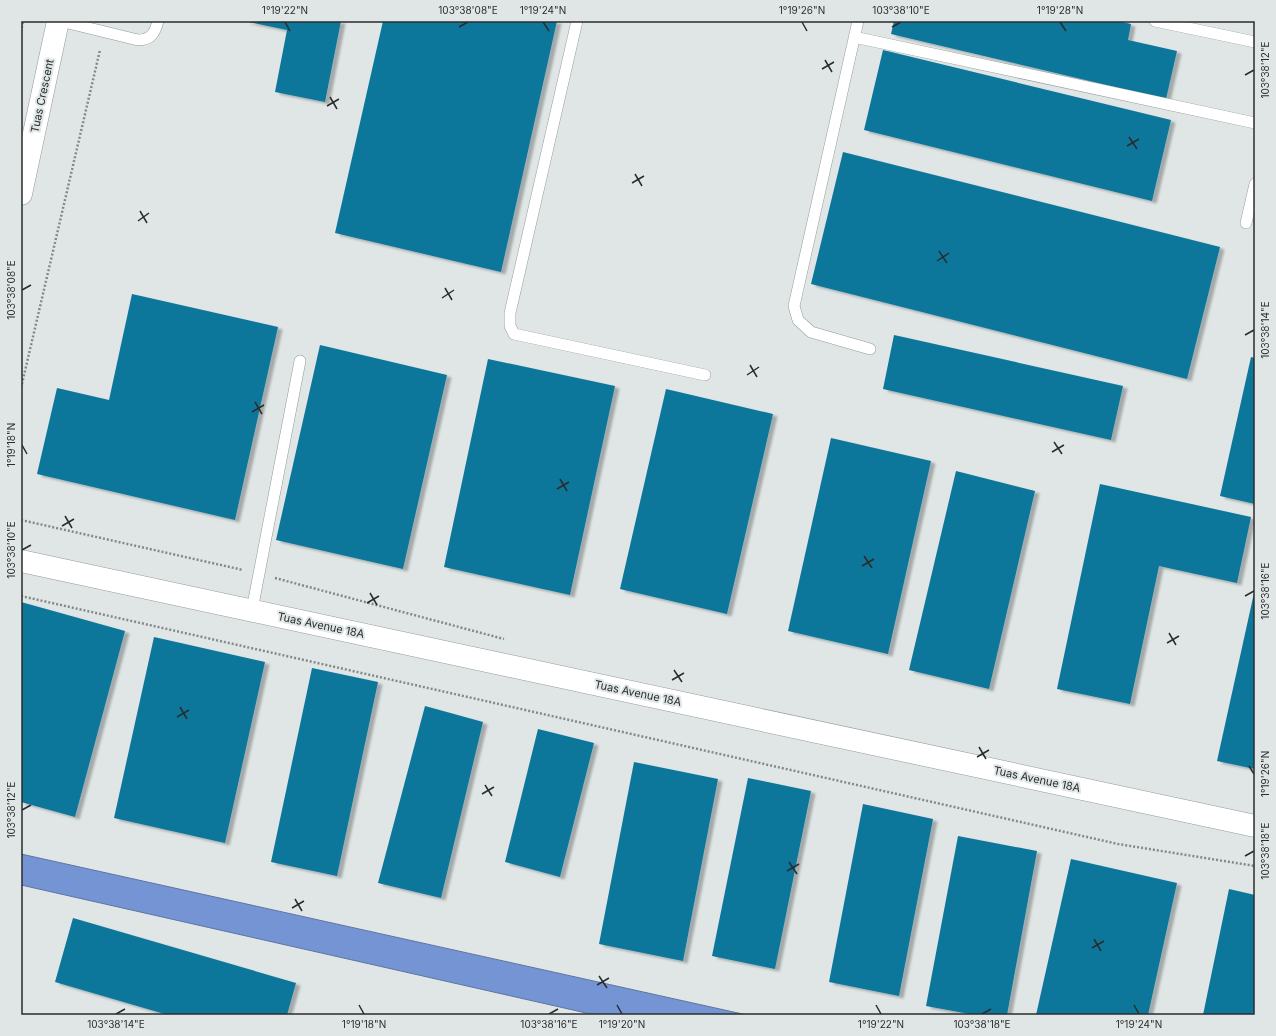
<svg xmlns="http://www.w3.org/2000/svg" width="1276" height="1036" font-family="Inter,sans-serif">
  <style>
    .water { fill: #7594d4; stroke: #5e75a2 }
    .building { fill: #0b769b; filter: url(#shadow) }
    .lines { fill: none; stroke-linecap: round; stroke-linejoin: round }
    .service-casing { stroke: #949a9a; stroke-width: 12 }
    .minor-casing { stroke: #949a9a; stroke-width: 23 }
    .tertiary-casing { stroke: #949a9a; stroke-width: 23 }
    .path { stroke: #848888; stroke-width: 2.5; stroke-dasharray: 2 2; stroke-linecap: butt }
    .service { stroke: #fff; stroke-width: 11 }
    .minor { stroke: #fff; stroke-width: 22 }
    .tertiary { stroke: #fff; stroke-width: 22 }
    .ticks { fill: none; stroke: #2a2c2c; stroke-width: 1.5 }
    .labels { text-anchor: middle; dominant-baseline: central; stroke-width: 4; stroke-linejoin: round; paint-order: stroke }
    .street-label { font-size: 11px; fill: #2a2c2c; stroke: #e0e6e6 }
    .neatline { fill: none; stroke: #2a2c2c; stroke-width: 1.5 }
    .ticks-label { font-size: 10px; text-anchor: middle; fill: #2a2c2c }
  </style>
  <defs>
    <filter id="shadow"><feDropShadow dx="4.5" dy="2.5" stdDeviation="1" flood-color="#0004"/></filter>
  </defs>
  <rect width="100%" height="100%" fill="#e0e6e6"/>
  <path class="water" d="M21,854L747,1015H595L21,885Z"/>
  <path class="building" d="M244,21H341L325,102L275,92L287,30Z
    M383,21H557L501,272L335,233Z
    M894,21H1118L1131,24L1128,40L1177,51L1166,99L891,34Z
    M883,50L1171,120L1152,201L864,130Z
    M843,152L1220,247L1187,379L811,284Z
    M132,294L278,327L235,520L37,474L57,388L109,400Z
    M894,335L1123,386L1111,440L883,389Z
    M320,345L447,375L403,569L276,540Z
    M1251,357L1255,358V504L1220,496Z
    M488,359L615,386L570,595L444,567Z
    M666,389L773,414L727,614L620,589Z
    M831,438L931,461L888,654L788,631Z
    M956,471L1035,491L989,689L909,670Z
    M1100,484L1251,517L1237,583L1159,566L1130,704L1057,689Z
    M1254,593H1255V769L1217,761Z
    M21,602L125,631L75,817L21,802Z
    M154,637L265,662L225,843L114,818Z
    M312,668L378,682L337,876L271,862Z
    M425,706L483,722L441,898L378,883Z
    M538,729L594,743L560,877L505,862Z
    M634,762L718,779L683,961L599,944Z
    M748,778L811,791L775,969L712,956Z
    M863,804L933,819L899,996L829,982Z
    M958,836L1037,851L1007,1015H975L926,1006Z
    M1071,859L1177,883L1148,1015H1036Z
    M1229,889L1255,895V1015H1203Z
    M73,918L296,983L287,1015H168L55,982Z"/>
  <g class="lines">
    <g class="service-casing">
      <path id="service" d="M60,21L138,40C151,40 155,33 158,21
        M577,21L510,313V326L514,334L705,375
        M858,21L794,306L798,320L811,332L870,349
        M1155,21L1255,42
        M854,37L1255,123
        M1246,223L1255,184
        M252,610L300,361"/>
    </g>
    <g class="minor-casing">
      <path id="minor" d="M21,561L1255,826"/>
    </g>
    <g class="tertiary-casing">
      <path id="tertiary" d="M21,194L58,21"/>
    </g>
    <path class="path" d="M21,32L23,21
      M21,388L100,50
      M21,520L243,570
      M275,578L504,639
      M21,596L1118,844L1255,866"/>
    <use href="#service" class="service"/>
    <use href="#minor" class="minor"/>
    <use href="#tertiary" class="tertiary"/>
  </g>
  <path class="ticks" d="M285,22L290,31M543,22L549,31M802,22L807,31M1060,22L1066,31M459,27L468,22M892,27L901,22M825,60L832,72M822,69L834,62M1245,75L1254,70M330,97L337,109M327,106L339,99M1129,137L1137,149M1127,146L1139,139M635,174L642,186M632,183L644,176M140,211L147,223M138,221L149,213M939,251L947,263M937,261L949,253M445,288L452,300M22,290L31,285M442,298L454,290M1245,335L1254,330M750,365L757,377M747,375L759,367M255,402L262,414M252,412L264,405M1054,442L1062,454M22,445L27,454M1052,452L1064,445M560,479L567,491M557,489L569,482M65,516L72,528M62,526L74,519M22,550L31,545M864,556L872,568M862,566L874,559M370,593L377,605M1245,596L1254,591M367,603L379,596M1169,633L1176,645M1167,643L1179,636M674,670L682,682M672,680L684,673M180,707L187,719M177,717L189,710M979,747L986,759M977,757L989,750M1249,766L1254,774M485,785L492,796M482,794L494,787M22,810L31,805M1245,856L1254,851M789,862L797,874M787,871L799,864M295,899L302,911M292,908L304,901M1094,939L1101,951M1092,948L1104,941M599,976L607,988M597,985L609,978M359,1005L364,1014M617,1005L622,1014M876,1005L881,1014M1134,1005L1139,1014M116,1014L125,1009M549,1014L558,1009M982,1014L991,1009"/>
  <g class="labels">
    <g class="street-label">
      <text transform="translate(42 96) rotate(-78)">Tuas Crescent</text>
      <text transform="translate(321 625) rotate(12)">Tuas Avenue 18A</text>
      <text transform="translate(638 693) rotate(12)">Tuas Avenue 18A</text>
      <text transform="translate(1037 779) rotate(12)">Tuas Avenue 18A</text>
    </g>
  </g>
  <rect width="1276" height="1036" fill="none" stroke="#e0e6e6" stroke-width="44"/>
  <rect x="22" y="22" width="1232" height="992" class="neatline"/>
  <g class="ticks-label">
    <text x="285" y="14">1°19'22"N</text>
    <text x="468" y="14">103°38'08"E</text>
    <text x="543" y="14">1°19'24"N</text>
    <text x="802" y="14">1°19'26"N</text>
    <text x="901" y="14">103°38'10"E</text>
    <text x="1060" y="14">1°19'28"N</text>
    <text transform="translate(1265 70) rotate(-90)" y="4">103°38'12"E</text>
    <text transform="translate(11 290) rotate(-90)" y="4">103°38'08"E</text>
    <text transform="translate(1265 330) rotate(-90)" y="4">103°38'14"E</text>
    <text transform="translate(11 445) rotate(-90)" y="4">1°19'18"N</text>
    <text transform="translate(11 550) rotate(-90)" y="4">103°38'10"E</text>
    <text transform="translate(1265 591) rotate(-90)" y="4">103°38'16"E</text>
    <text transform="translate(1265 774) rotate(-90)" y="4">1°19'26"N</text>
    <text transform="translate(11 810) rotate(-90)" y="4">103°38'12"E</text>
    <text transform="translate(1265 851) rotate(-90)" y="4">103°38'18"E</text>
    <text x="116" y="1028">103°38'14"E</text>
    <text x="364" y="1028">1°19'18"N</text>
    <text x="549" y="1028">103°38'16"E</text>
    <text x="622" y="1028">1°19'20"N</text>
    <text x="881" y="1028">1°19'22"N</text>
    <text x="982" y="1028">103°38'18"E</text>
    <text x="1139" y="1028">1°19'24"N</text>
  </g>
</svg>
